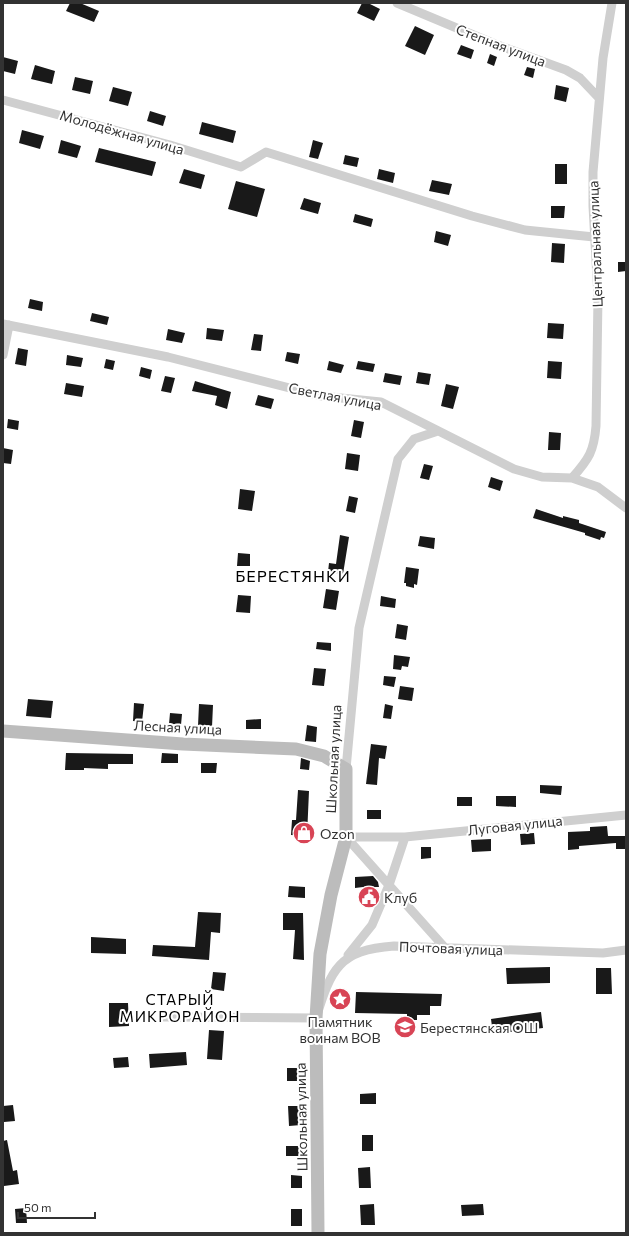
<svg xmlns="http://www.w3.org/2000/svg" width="629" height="1236" font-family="Commissioner,sans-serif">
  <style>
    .building { fill: #191919 }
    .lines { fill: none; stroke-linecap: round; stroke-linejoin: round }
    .street { stroke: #cfcfcf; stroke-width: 9 }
    .secondary { stroke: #bcbcbc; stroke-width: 13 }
    .labels { text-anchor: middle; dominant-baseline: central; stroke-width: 4; stroke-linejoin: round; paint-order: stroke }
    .street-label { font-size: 14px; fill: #323232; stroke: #fff }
    .poi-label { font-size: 14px; fill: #323232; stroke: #fff; text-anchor: start }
    .neighbourhood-label { font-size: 15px; letter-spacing: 1px; fill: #000; stroke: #fff }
    .quarter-label { font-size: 16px; letter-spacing: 1px; fill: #000; stroke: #fff }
  </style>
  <rect width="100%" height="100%" fill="#fff"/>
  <path class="building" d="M70,3H80L99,11L94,22L66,11Z
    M362,3H368L380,9L374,21L357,13Z
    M415,26L434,35L425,55L405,46Z
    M461,45L474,50L471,59L457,54Z
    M490,54L497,57L494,66L487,63Z
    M3,57L18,61L15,74L3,71Z
    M35,65L55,71L52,84L31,79Z
    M527,67L535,69L533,78L524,75Z
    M75,77L93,81L90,94L72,90Z
    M556,85L569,88L566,102L554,99Z
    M113,87L132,92L128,106L109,101Z
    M150,111L166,116L163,126L147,121Z
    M202,122L236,131L233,143L199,134Z
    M22,130L44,136L40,149L19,143Z
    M61,140L81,146L77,158L58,153Z
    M313,140L323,143L318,159L309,157Z
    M99,148L156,162L152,176L95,162Z
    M345,155L359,158L357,167L343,164Z
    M555,164H567V184H555Z
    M184,169L205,175L201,189L179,183Z
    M379,169L395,173L393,183L377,179Z
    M432,180L452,184L449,195L429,191Z
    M236,181L265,189L257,217L228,209Z
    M304,198L321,203L318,214L300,209Z
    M551,206H565L564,218H551Z
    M355,214L373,219L371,227L353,222Z
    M436,231L451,235L448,246L434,242Z
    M552,243L565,244L564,263L551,262Z
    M618,262H626V271L618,272Z
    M30,299L43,302L42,311L28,308Z
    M92,313L109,317L107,325L90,321Z
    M548,323L564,324L563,339L547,338Z
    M207,328L224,330L222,341L206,339Z
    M168,329L185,333L182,343L166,340Z
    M254,334L263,335L261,351L251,350Z
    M18,348L28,350L26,366L15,364Z
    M287,352L300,354L298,364L285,361Z
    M67,355L83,358L81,367L66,365Z
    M106,359L115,361L113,370L104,368Z
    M329,361L344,365L341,373L327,370Z
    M358,361L375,364L373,372L356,369Z
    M548,361L562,362L561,379L547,378Z
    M141,367L152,370L150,379L139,376Z
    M418,372L431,374L429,385L416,383Z
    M385,373L402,376L400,385L383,382Z
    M165,376L175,378L171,393L161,391Z
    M195,381L231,392L227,409L215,405L217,396L192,391Z
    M66,383L84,386L82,397L64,394Z
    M446,384L459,387L453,409L441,406Z
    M258,395L274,399L271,409L255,405Z
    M8,419L19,421L18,430L7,428Z
    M354,420L364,422L361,438L351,436Z
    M549,432L561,433L560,450H548Z
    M3,448L13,450L11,464L3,463Z
    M347,453L360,455L358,471L345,469Z
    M424,464L433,466L429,480L420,478Z
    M491,477L503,481L500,491L488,487Z
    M240,489L255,491L252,511L238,509Z
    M349,496L358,498L355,513L346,511Z
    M536,509L563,518V516L579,520V523L606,532L604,538L601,537L600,540L585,535V533L533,518Z
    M340,535L349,537L343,574L328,572L329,563L336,564Z
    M420,536L435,538L434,549L418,546Z
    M238,553L250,554V566H237Z
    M406,567L419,569L417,585L414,584V588L406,586V583H404Z
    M326,589L339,591L336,610L323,608Z
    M238,595L251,596L250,613L236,612Z
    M381,596L396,599L395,608L380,606Z
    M397,624L408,626L406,640L395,638Z
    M317,642L331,643V651L316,649Z
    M394,655L410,657L408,667L402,666L401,670L393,669Z
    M314,668L326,669L324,686L312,685Z
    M384,676L396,677L394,687L383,685Z
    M400,686L414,688L412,701L398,699Z
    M28,699L53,701L51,718L26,716Z
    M134,703L144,704L142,722L133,721Z
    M199,704L213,705L212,727L198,726Z
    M385,704L393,706L391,719L383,718Z
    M170,713L182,714L181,725L169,724Z
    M261,719V729H246V720Z
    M307,725L317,727L316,742L305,741Z
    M371,744L387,746L385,759L379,758L377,785L366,784Z
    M66,753L133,754V764H108V769L84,768V770H65Z
    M162,753L178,754V763H161Z
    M301,758L310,761L309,770L300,769Z
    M201,763H217L216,773H201Z
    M540,785L562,786L561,795L540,793Z
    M298,790L309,791L307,836L291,835L292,820H296Z
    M496,796H516V807L496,806Z
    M457,797H472V806H457Z
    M367,810H381V819H367Z
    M607,826L608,836H626V849H616V843L579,846V849L568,850V832L590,831V827Z
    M534,833L535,844L521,845L520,834Z
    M491,839V851L472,852L471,840Z
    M421,847H431V858L421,859Z
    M373,876L378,882L379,887H374L375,903L373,907H364L363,887L355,888V877Z
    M289,886L305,887V898L288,897Z
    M198,912L221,913L220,933L211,932L209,960L152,956L153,945L195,947Z
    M283,913H303L304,960L293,959L295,930H283Z
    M91,937L126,939V954L91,953Z
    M550,967V983L507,984L506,968Z
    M596,968H611L612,994H596Z
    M213,972L226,973L224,991L211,989Z
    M356,992L442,994L441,1006H430V1015H417V1020H407V1014L355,1013Z
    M109,1003H128L129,1026L109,1027Z
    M541,1012L543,1028L493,1034L491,1019Z
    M209,1030L224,1031L222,1060L207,1059Z
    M186,1052L187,1065L150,1068L149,1054Z
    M128,1057L129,1067L114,1068L113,1058Z
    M287,1068H300V1081H287Z
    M376,1093V1104H360V1094Z
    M13,1105L15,1121L4,1122L3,1106Z
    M288,1106H301V1125L289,1126Z
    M362,1135H373V1151H362Z
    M7,1140L13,1171L17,1170L19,1184L4,1186L3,1141Z
    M286,1146H301V1156H286Z
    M370,1167L371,1188H359L358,1168Z
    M291,1175L302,1176V1188H291Z
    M374,1204L375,1225H361L360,1205Z
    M483,1204L484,1215L462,1216L461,1205Z
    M26,1208L27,1223H16L15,1209Z
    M291,1209H302V1226H291Z"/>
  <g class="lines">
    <path class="street" d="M397,3L495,44L566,70L580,78L598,97
      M3,100L170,145L241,167L266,152L472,216L525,230L594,237
      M3,324L168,357L321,396L381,402L514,469L542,477L572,478L598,487L626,508
      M3,355L9,325
      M572,478C589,459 594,451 596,426L598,297L593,206V172L603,58L612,3
      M346,769L359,628L398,459L414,439L438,431
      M346,837H405L626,815
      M346,837L446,949
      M348,955L372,925L389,885L405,837
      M164,1017L316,1018C331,969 339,950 394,946L603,953L626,950"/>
    <path class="secondary" d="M3,731L183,744L296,749L324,756L346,769V837L331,895L320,954L316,1018L318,1233"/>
  </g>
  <defs>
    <g id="shop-disc" transform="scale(1.15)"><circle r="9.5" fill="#d84455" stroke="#fff"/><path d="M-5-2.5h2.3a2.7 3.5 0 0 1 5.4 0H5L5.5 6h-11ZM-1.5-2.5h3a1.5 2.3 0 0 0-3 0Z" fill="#fff"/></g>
    <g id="civic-disc" transform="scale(1.15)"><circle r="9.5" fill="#d84455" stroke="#fff"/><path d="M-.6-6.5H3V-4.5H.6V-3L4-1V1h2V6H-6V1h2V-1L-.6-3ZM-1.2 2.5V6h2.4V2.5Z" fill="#fff"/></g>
    <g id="sight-disc" transform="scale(1.15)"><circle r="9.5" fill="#d84455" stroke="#fff"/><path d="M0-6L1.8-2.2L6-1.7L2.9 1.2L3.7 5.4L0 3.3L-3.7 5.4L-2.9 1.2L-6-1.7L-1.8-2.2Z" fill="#fff"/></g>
    <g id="school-disc" transform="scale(1.15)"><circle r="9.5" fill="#d84455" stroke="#fff"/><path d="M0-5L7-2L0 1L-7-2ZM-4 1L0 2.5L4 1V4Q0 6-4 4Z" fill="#fff"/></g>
  </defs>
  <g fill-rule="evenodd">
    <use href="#shop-disc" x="304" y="833"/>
    <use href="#civic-disc" x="369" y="897"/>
    <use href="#sight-disc" x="340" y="999"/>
    <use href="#school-disc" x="405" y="1027"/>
  </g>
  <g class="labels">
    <g class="street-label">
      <text transform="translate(501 45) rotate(21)">Степная улица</text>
      <text transform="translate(122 132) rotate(16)">Молодёжная улица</text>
      <text transform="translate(595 244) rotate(-92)">Центральная улица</text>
      <text transform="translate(335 396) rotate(11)">Светлая улица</text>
      <text transform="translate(178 727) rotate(3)">Лесная улица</text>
      <text transform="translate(333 759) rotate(-87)">Школьная улица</text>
      <text transform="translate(515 825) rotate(-6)">Луговая улица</text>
      <text transform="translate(451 948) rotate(2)">Почтовая улица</text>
      <text transform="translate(301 1117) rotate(-91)">Школьная улица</text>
    </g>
    <g class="poi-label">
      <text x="320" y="833">Ozon</text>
      <text x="384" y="897">Клуб</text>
      <text x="340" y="1021" text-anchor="middle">Памятник<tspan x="340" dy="16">воинам ВОВ</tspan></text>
      <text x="420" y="1027">Берестянская ОШ</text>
    </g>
    <g class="neighbourhood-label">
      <text x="180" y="999">СТАРЫЙ<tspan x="180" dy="17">МИКРОРАЙОН</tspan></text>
    </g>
    <g class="quarter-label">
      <text x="293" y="575">БЕРЕСТЯНКИ</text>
    </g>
  </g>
  <rect width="629" height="1236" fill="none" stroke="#323232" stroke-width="8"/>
  <path d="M18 1212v6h77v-6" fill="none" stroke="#323232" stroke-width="2"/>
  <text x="24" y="1212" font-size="12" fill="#323232" stroke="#ffffff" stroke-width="3" paint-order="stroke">50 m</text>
</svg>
